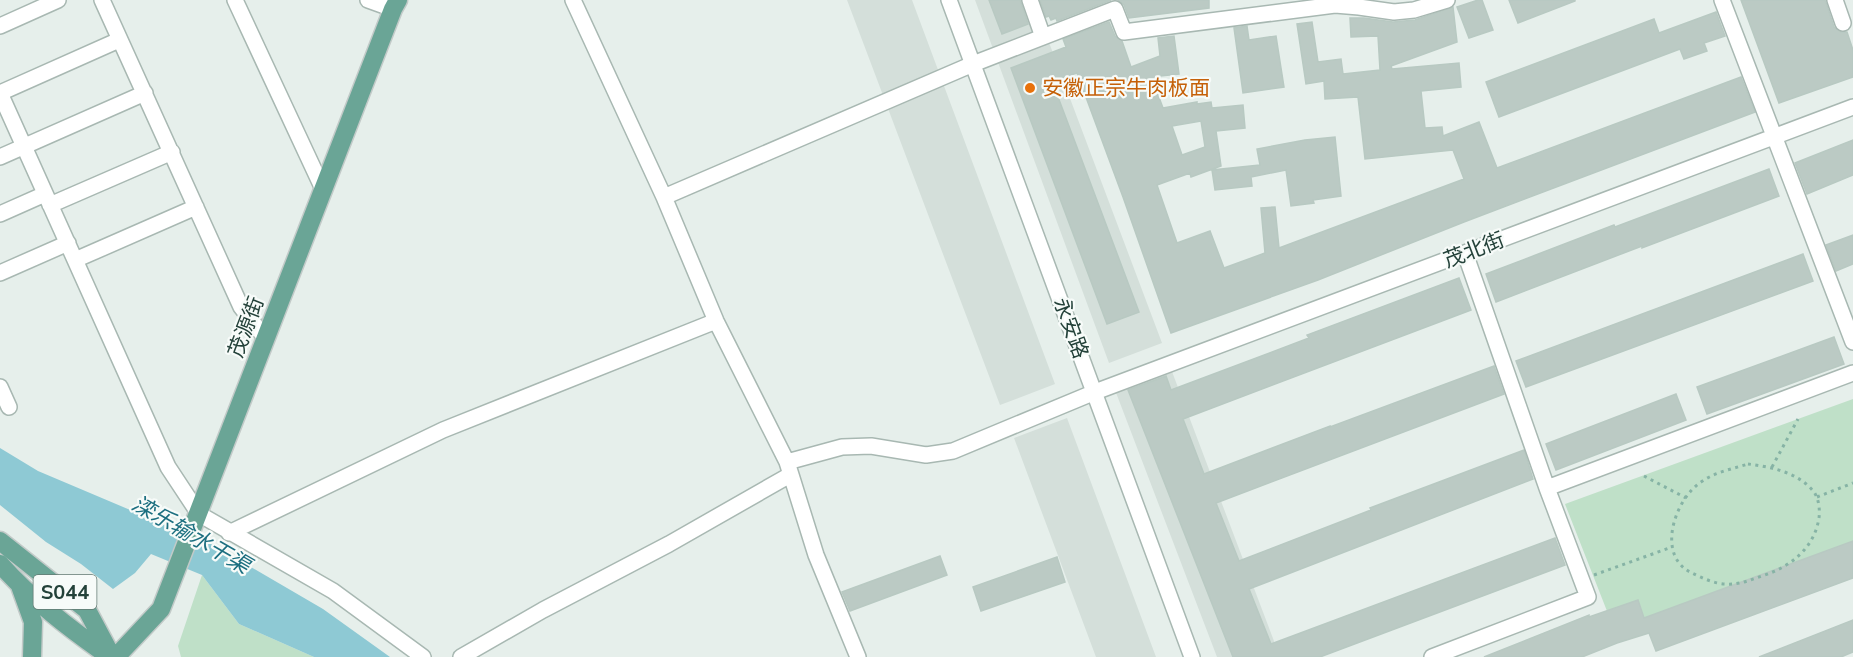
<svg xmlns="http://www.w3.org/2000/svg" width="1853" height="657" font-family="'Nunito Sans','Noto Sans SC',sans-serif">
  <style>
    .built { fill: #d4dfda }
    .green { fill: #bfe0c8 }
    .water { fill: #8ec9d4 }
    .building { fill: #bbcac4; stroke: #b8c9c2; stroke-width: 1.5; fill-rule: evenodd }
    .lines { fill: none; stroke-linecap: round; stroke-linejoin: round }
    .minor-casing { stroke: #a8b8b2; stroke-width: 18 }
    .major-casing { stroke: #c2cac8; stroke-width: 21 }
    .path { stroke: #86b3a5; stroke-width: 3; stroke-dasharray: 3 4.5; stroke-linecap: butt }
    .minor { stroke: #fff; stroke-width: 15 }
    .major { stroke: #6aa596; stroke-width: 18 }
    .food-dot { fill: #e8710a; stroke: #f7fbf9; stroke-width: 2 }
    .labels { text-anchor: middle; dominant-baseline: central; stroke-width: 4.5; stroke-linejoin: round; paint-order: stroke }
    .shield { fill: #f7fbf9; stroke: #637a73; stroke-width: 1.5 }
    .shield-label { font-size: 20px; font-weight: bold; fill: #24423a }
    .food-label { font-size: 21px; fill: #c56008; stroke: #f7fbf9; text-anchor: start }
    .street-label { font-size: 21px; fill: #24423a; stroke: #f7fbf9 }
    .water-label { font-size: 22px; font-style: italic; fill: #1c6f80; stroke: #f7fbf9 }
  </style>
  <rect width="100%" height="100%" fill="#e6efeb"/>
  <path class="built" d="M847,0H912L1055,384L1000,405Z
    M975,0H1033L1162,343L1109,363Z
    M1171,369L1280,657H1217L1115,390Z
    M1067,418L1156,657H1096L1014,438Z"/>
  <path class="green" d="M1853,399V567L1648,623L1616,634L1565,504Z
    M202,575L239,624L314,657H181L178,646Z"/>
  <path class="water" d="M0,448L38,471L213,545L323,609L390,657H314L239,624L202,575L151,554L135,573L113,589L81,564L46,542L0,505Z"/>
  <path class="building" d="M989,0H1020L1028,24L1002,34Z
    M1040,0H1111L1057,21L1056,18L1051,20L1049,16L1046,17Z
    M1118,0H1209V8L1129,18L1124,5Z
    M1478,0H1482L1493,30L1469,38L1457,7Z
    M1509,0H1575V1L1518,23Z
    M1741,0H1825L1834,27L1841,32H1847L1853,50V77L1779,103Z
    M1453,7L1457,42L1391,66L1392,69L1459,63L1461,87L1421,91L1425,128L1442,127L1443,136L1479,122L1497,168L1741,77L1755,112L1464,222L1318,280L1171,333L1123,197L1077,73L1052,81L1139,312L1107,324L1011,68L1066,47L1063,39L1109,22L1115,36L1122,41L1131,67L1160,56L1158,38L1174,36L1179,74L1160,76L1161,81L1154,84L1163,108L1197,102V104L1211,102L1212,108L1243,105L1245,128L1216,131L1221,166L1191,177L1190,173L1157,185L1177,243L1210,231L1224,268L1265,253L1261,208L1275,207L1279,248L1464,179L1453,150L1365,159L1358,97L1325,99L1324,81L1306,84L1297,24L1312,22L1318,62L1341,59L1343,74L1380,70L1378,36L1351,37L1350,18H1364L1393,22L1415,20ZM1201,121L1205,147L1182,155L1172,126Z
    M1716,12L1725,36L1704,43L1707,51L1684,59L1680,49L1499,117L1486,82L1654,19L1659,33Z
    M1247,26L1249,40L1276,36L1284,87L1243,93L1234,28Z
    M1335,137L1341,196L1313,200L1314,203L1291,206L1286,170L1251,177L1252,186L1215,190L1212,170L1260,165L1257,149L1305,140Z
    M1853,140V175L1807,194L1795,163Z
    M1769,169L1779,196L1642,248V246L1496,302L1486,274L1614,225L1615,227Z
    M1853,235V264L1836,271L1826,245Z
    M1803,254L1813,281L1526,387L1516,361Z
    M1459,278L1471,310L1183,419L1204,474L1330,426V427L1494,366L1504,394L1216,503L1239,561L1371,510L1370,508L1524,450L1533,479L1249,589L1271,644L1555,538L1565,565L1320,657H1233L1128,390L1166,376L1171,390L1309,338L1307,335Z
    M1834,337L1844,364L1707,414L1697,387Z
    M1676,394L1686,420L1556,470L1546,444Z
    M1853,541V578L1656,651L1649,633L1617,643L1582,657H1484L1589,615V617L1638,600L1644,618Z
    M940,556L947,575L850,611L842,592Z
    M1057,557L1065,582L981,611L973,587Z
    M1853,620V652L1841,657H1759Z"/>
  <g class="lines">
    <g class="minor-casing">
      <path id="minor" d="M102,0L241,307L266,339
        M235,0L323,189
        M368,0L393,9
        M573,0L664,197L716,321L787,462L816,555L858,657
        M949,0L1192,657
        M1030,0L1043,37
        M1722,0L1853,342
        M1835,0L1843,23
        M0,26L58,0
        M0,93L168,467L199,514L333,591L423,657
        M0,93L119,40
        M0,157L145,93
        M664,197L973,64L1115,9L1124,32L1335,5L1359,7L1394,12L1414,10L1447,0
        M50,205L172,152
        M0,214L45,194
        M75,260L196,207
        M0,273L68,243
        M0,387L9,407
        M787,462L842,447L871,446L926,455L953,451L1095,392L1853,107
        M1547,488L1853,373
        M229,533L443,430L716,321
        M461,657L543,610L669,544L790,475
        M1432,657L1588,597L1547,488L1465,253"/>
    </g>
    <g class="major-casing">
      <path id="major" d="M0,541L87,610L112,657
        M0,564C32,600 70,629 110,657
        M20,586L33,622L32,657
        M116,657L161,609L393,9L398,0"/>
    </g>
    <path class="path" d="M1748,464C1771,467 1798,472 1814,492C1819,499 1820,510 1819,518C1814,549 1790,567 1762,576C1750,580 1739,585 1726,584C1715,584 1702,578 1692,573C1655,556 1675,499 1701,482C1715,472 1732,469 1748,464Z
      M1772,467L1798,419
      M1644,476L1686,498
      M1817,497L1853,483
      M1594,575L1672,547"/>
    <use href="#minor" class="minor"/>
    <use href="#major" class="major"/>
  </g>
  <circle class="food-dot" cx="1030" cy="88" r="6"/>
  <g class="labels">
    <rect class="shield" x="33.5" y="575" width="63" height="34" rx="4.5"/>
    <g class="shield-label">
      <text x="65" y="592">S044</text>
    </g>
    <g class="food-label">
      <text x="1042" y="88">安徽正宗牛肉板面</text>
    </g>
    <g class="street-label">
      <text transform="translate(1474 250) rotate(-21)">茂北街</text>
      <text transform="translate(246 327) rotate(-69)">茂源街</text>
      <text transform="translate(1071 328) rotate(70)">永安路</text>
    </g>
    <g class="water-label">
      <text transform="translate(191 535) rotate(30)">滦乐输水干渠</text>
    </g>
  </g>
</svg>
